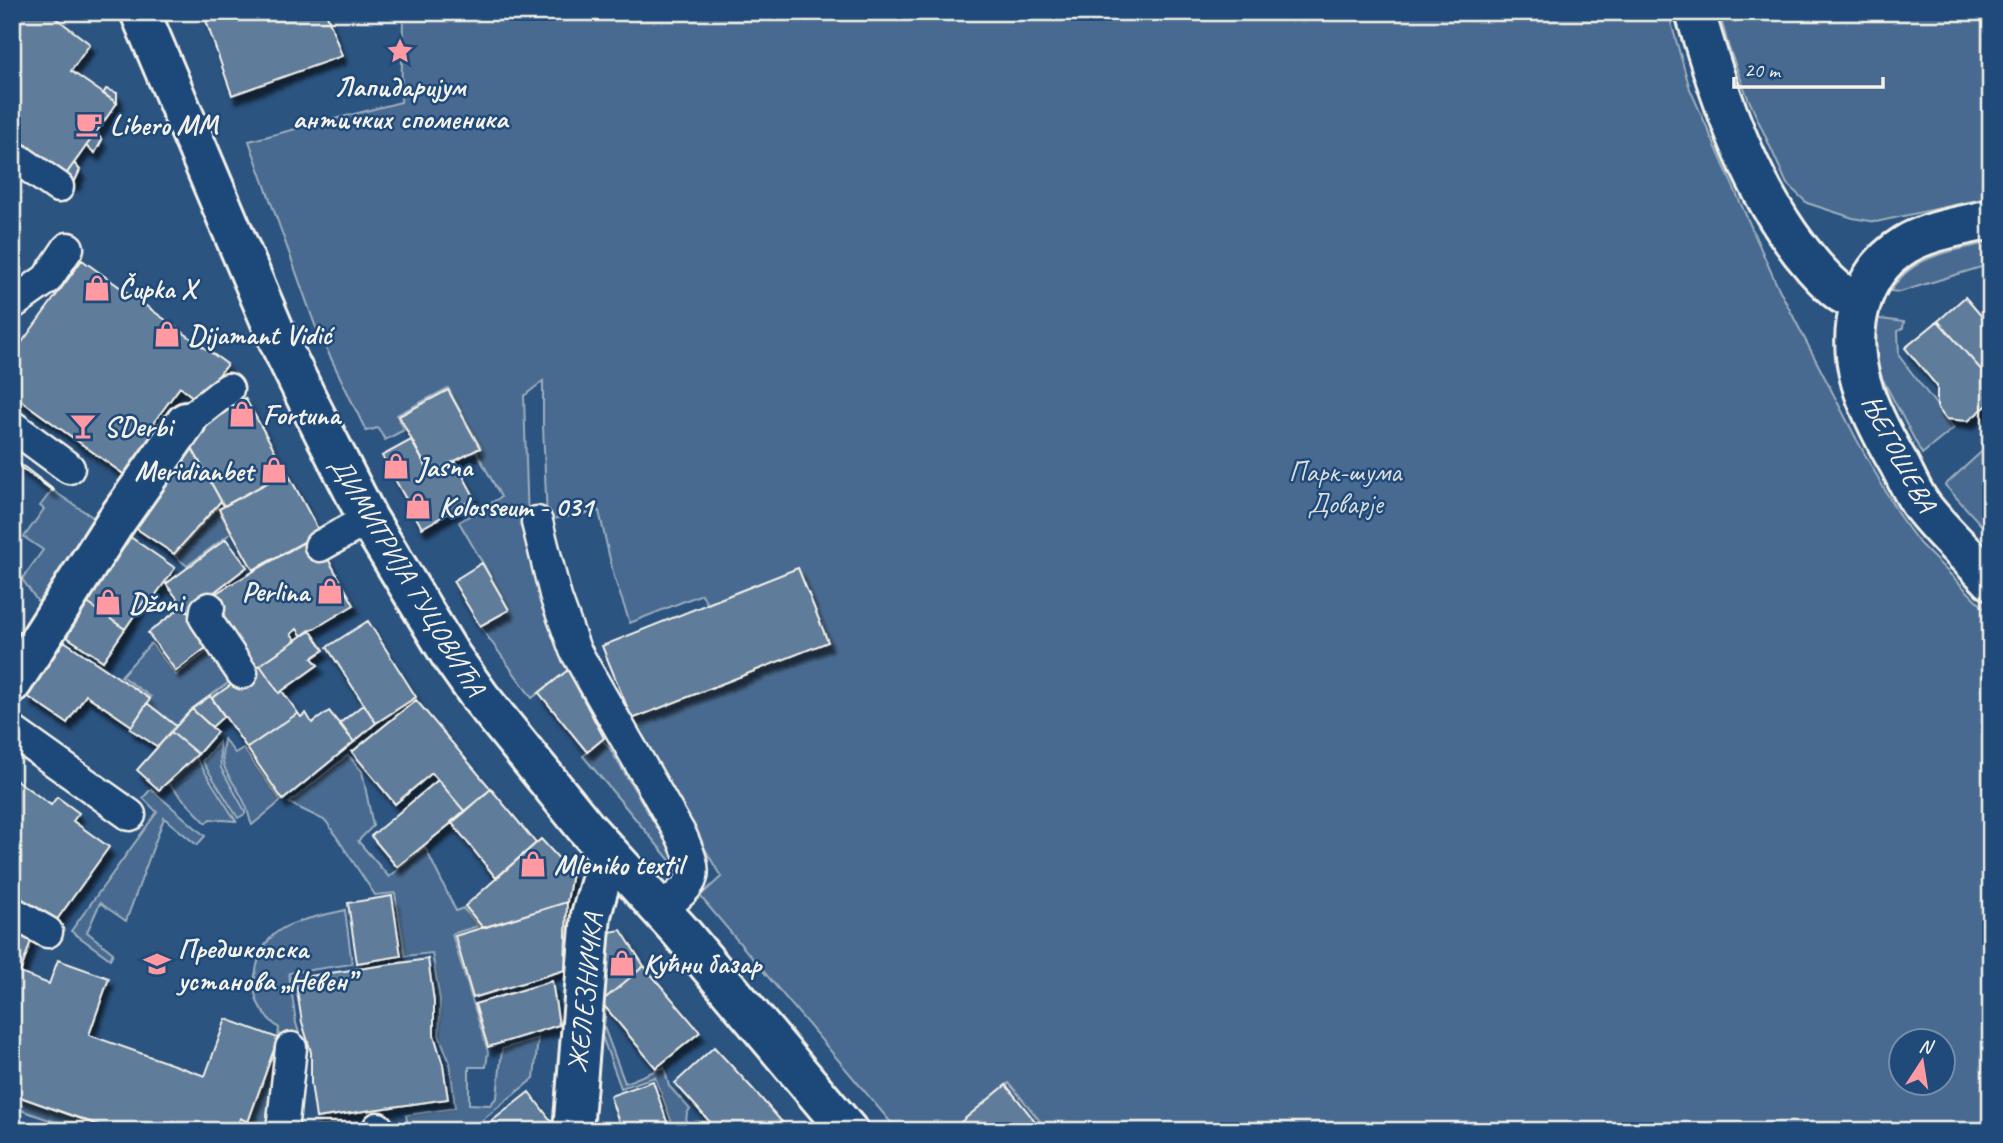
<svg xmlns="http://www.w3.org/2000/svg" width="2003" height="1143" font-family="Caveat,sans-serif">
  <style>
    .green { fill: #496b90; stroke: #9eaebc; stroke-width: 2; fill-rule: evenodd }
    .building { fill: #5e7b9a; stroke: #f4f1e8; stroke-width: 2; filter: url(#shadow) }
    .lines { fill: none; stroke-linecap: round; stroke-linejoin: round }
    .lane-casing { stroke: #f4f1e8; stroke-width: 35 }
    .street-casing { stroke: #f4f1e8; stroke-width: 44 }
    .secondary-casing { stroke: #f4f1e8; stroke-width: 44 }
    .lane { stroke: #1f4a7a; stroke-width: 30 }
    .street { stroke: #1f4a7a; stroke-width: 38 }
    .secondary { stroke: #1f4a7a; stroke-width: 38 }
    .labels { text-anchor: middle; dominant-baseline: central; stroke-width: 5; stroke-linejoin: round; paint-order: stroke }
    .poi-label { font-size: 28px; font-weight: bold; fill: #f4f1e8; stroke: #1f4a7a; text-anchor: start }
    .street-label { font-size: 28px; fill: #f4f1e8; stroke: #1f4a7a }
    .park-label { font-size: 28px; fill: #dadddb; stroke: #1f4a7a }
  </style>
  <defs>
    <filter id="shadow"><feDropShadow dx="4.5" dy="8" stdDeviation="2" flood-color="#0009"/></filter>
  </defs>
  <rect width="100%" height="100%" fill="#2c5481"/>
  <filter id="ink" filterUnits="userSpaceOnUse"><feTurbulence type="fractalNoise" baseFrequency=".0143" numOctaves="2"/><feDisplacementMap in="SourceGraphic" scale="14" xChannelSelector="R" yChannelSelector="G"/><feConvolveMatrix kernelMatrix="1 2 1 2 8 2 1 2 1" color-interpolation-filters="sRGB"/></filter>
  <g filter="url(#ink)">
    <path class="green" d="M391,12H1668L1690,89L1776,283L1857,440L1900,517L1920,544L1991,615V1131H1048L1009,1083L950,1131H898L700,896L721,877L632,719L827,642L798,568L707,604L702,594L630,623L614,577L599,511L547,520L543,426V381L524,396L528,523L571,668L532,698L480,626L509,609L459,522L501,497L476,451L481,448L448,388L397,415L404,430L385,440L378,428L366,431L315,325L249,141L401,102L403,18L391,16ZM1902,1042H1944V1084H1902Z
      M1719,12H1991V197L1876,222L1853,218L1807,203L1787,184L1748,98L1729,48Z
      M1991,242V264L1900,292L1890,291C1895,285 1901,276 1908,271C1930,252 1964,249 1991,242Z
      M1873,318L1904,322L1903,328L1898,331L1899,356L1954,428L1922,454L1882,378L1875,356Z
      M1991,443V536L1945,485Z
      M52,490L97,520L38,602L22,579L43,550L24,537L44,509L40,506Z
      M217,508L231,533L187,566L175,556Z
      M151,643L176,675L213,647L235,678L192,709L176,726L147,703L151,697L121,676Z
      M224,739L235,753L243,748L281,801L252,825C248,817 249,811 245,804C233,776 217,773 224,739Z
      M602,740L609,747L669,847L678,863V870L583,756Z
      M219,742L221,768L245,811V814L238,818L202,761Z
      M348,755L362,771L373,826L358,841L389,877L425,847L456,911L463,908L478,926L452,934L488,1052L486,1067H469V1104L490,1105L497,1097L502,1049L538,1038L534,1078L469,1131H412L411,1126H408L406,1115L455,1108L450,1063L439,1035L440,1000L432,953L405,956L395,893L375,895L326,821L289,803Z
      M196,758L236,821L210,819L206,823L168,783Z
      M151,789L205,836L197,845L164,818L126,921L100,903L87,932L113,953L110,959L71,931L157,812L143,798Z
      M345,910L352,964L289,973L296,1023L304,1050L277,1047L265,1131H236L240,1118L248,1121L278,1038L279,1028C270,1021 263,1014 258,1003C249,983 258,946 277,932C292,920 326,915 345,910Z
      M601,1002L606,1009L604,1027L625,1083L664,1067L669,1086L690,1109L687,1113L685,1131H675L655,1077L621,1088L599,1028Z
      M12,1094L115,1131H81L12,1107Z
      M350,1123L351,1131H314L316,1127Z"/>
    <path class="building" d="M12,12H48L90,44L71,71L117,103L64,177L12,140Z
      M203,12H326L342,56L232,95Z
      M106,89L117,93V103L103,94Z
      M96,133L102,140L95,153L86,146Z
      M74,163L80,170L74,183L64,177Z
      M82,260L227,364L199,402L180,387L154,422L163,430L129,478L12,394V356Z
      M1965,297L1984,319L1991,313V381L1938,321Z
      M1938,321L1991,381V402L1968,421L1946,419L1937,407V386L1905,348Z
      M448,390L480,448L430,474L399,416Z
      M245,398L287,472L224,506L188,441L196,429Z
      M411,440L430,474L455,461L475,498L422,528L382,456Z
      M188,441L221,501L174,554L131,525Z
      M14,460L27,469L54,490L53,491L27,472L14,463Z
      M287,472L320,533L253,570L219,509Z
      M126,534L175,568L149,604L144,601L125,629L86,602Z
      M315,536L354,605L302,636L297,629L291,634L296,640L251,671L204,600Z
      M226,539L247,567L188,612L166,584Z
      M482,563L509,610L480,626L453,581Z
      M798,568L828,642L632,719L602,646Z
      M86,602L125,629L103,661L64,635Z
      M183,606L211,644L176,671L148,633Z
      M368,621L416,697L376,723L327,647Z
      M310,630L324,650L312,658L318,665L279,693L260,665Z
      M64,641L150,699L132,726L86,695L67,723L27,696Z
      M260,665L279,693L282,691L298,713L247,748L212,698Z
      M568,670L604,738L587,752L539,693Z
      M210,696L224,716L212,727L192,709Z
      M416,700L491,789L465,812L432,773L395,804L352,752Z
      M147,703L176,726L158,747L130,729Z
      M364,704L376,723L354,742L340,723Z
      M192,709L217,732L198,754L171,732Z
      M329,711L354,742L283,800L247,748L298,713L301,717L306,713L312,723Z
      M171,732L198,754L159,790L137,770Z
      M12,777L51,805L57,797L79,813L73,821L109,847L53,925L12,896Z
      M438,780L465,812L397,867L371,836Z
      M491,789L536,843L496,878L451,822Z
      M541,839L572,873L567,902L483,928L465,906Z
      M392,896L401,956L357,963L348,903Z
      M567,902L565,970L473,998L455,936Z
      M12,927L33,935L20,973L49,984L58,960L109,978L89,1035L205,1076L226,1019L278,1038L248,1122L240,1118L236,1131H115L12,1094Z
      M621,930L644,966L601,1002L604,933Z
      M428,959L434,1001V1035L443,1065L448,1099L316,1118L311,1083V1052L302,1022L295,978Z
      M644,966L700,1032L656,1068L601,1002Z
      M552,981L559,1025L488,1047L475,1004Z
      M714,1047L752,1088L790,1131H718L675,1083Z
      M653,1081L670,1131H622L610,1096Z
      M1006,1085L1043,1131H950Z
      M529,1092L555,1126L551,1131H479Z"/>
    <g class="lines">
      <g class="lane-casing">
        <path id="lane" d="M12,155L58,187
          M12,304L47,279L68,248
          M186,422L228,389
          M12,426L69,468
          M537,522L556,598L575,650L682,837C701,880 695,881 661,910
          M320,546L368,519
          M209,608L206,610L205,618L242,673
          M12,731L130,815
          M12,912L47,932
          M378,1128V1131
          M282,1131L291,1048"/>
      </g>
      <g class="street-casing">
        <path id="street" d="M1695,12C1720,99 1753,198 1814,267C1822,276 1831,286 1841,293C1847,297 1854,299 1860,302
          M1991,219C1963,226 1929,230 1905,245C1858,274 1847,332 1861,382C1869,410 1884,438 1899,464C1907,479 1914,497 1925,510C1945,535 1969,557 1991,580
          M12,683L114,524L186,422
          M573,1131L591,915L601,880L615,861"/>
      </g>
      <g class="secondary-casing">
        <path id="secondary" d="M140,12L281,346L309,403L368,519L451,656L480,697L586,828L680,931L848,1131"/>
      </g>
      <use href="#lane" class="lane"/>
      <use href="#street" class="street"/>
      <use href="#secondary" class="secondary"/>
    </g>
  </g>
  <defs>
    <g id="sight-bare" transform="scale(2.1)"><path d="M0-6L1.8-2.2L6-1.7L2.9 1.2L3.7 5.4L0 3.3L-3.7 5.4L-2.9 1.2L-6-1.7L-1.8-2.2Z" fill="#ff9aa2" stroke="#1f4a7a" stroke-width="2.5" paint-order="stroke"/></g>
    <g id="cafe-bare" transform="scale(2.1)"><path d="M-5.5-4.5H6V0H3Q3 3.5 0 3.5H-2.5Q-5.5 3.5-5.5 0ZM3-3.2v2h1.7v-2ZM-6 4.5H4V6H-6Z" fill="#ff9aa2" stroke="#1f4a7a" stroke-width="2.5" paint-order="stroke"/></g>
    <g id="shop-bare" transform="scale(2.1)"><path d="M-5-2.5h2.3a2.7 3.5 0 0 1 5.4 0H5L5.5 6h-11ZM-1.5-2.5h3a1.5 2.3 0 0 0-3 0Z" fill="#ff9aa2" stroke="#1f4a7a" stroke-width="2.5" paint-order="stroke"/></g>
    <g id="bar-bare" transform="scale(2.1)"><path d="M-6-5H6L.8 .8V4.5H3.5V6h-7V4.5H-.8V.8Z" fill="#ff9aa2" stroke="#1f4a7a" stroke-width="2.5" paint-order="stroke"/></g>
    <g id="school-bare" transform="scale(2.1)"><path d="M0-5L7-2L0 1L-7-2ZM-4 1L0 2.5L4 1V4Q0 6-4 4Z" fill="#ff9aa2" stroke="#1f4a7a" stroke-width="2.5" paint-order="stroke"/></g>
  </defs>
  <g fill-rule="evenodd">
    <use href="#sight-bare" x="400" y="51"/>
    <use href="#cafe-bare" x="89" y="124"/>
    <use href="#shop-bare" x="97" y="288"/>
    <use href="#shop-bare" x="167" y="334"/>
    <use href="#shop-bare" x="242" y="414"/>
    <use href="#bar-bare" x="83" y="426"/>
    <use href="#shop-bare" x="396" y="466"/>
    <use href="#shop-bare" x="274" y="470"/>
    <use href="#shop-bare" x="418" y="506"/>
    <use href="#shop-bare" x="330" y="591"/>
    <use href="#shop-bare" x="108" y="602"/>
    <use href="#shop-bare" x="533" y="864"/>
    <use href="#shop-bare" x="622" y="963"/>
    <use href="#school-bare" x="157" y="964"/>
  </g>
  <g class="labels">
    <g class="poi-label">
      <text x="400" y="86" text-anchor="middle">Лапидаријум<tspan x="400" dy="32">античких споменика</tspan></text>
      <text x="110" y="124">Libero MM</text>
      <text x="118" y="288">Čupka X</text>
      <text x="188" y="334">Dijamant Vidić</text>
      <text x="263" y="414">Fortuna</text>
      <text x="104" y="426">SDerbi</text>
      <text x="417" y="466">Jasna</text>
      <text x="253" y="470" text-anchor="end">Meridianbet</text>
      <text x="439" y="506">Kolosseum - 031</text>
      <text x="309" y="591" text-anchor="end">Perlina</text>
      <text x="129" y="602">Džoni</text>
      <text x="554" y="864">Mleniko textil</text>
      <text x="178" y="948">Предшколска<tspan x="178" dy="32">установа „Невен”</tspan></text>
      <text x="643" y="963">Кућни базар</text>
    </g>
    <g class="street-label">
      <text transform="translate(1899 453) rotate(62)">ЊЕГОШЕВА</text>
      <text transform="translate(408 576) rotate(59)">ДИМИТРИЈА ТУЦОВИЋА</text>
      <text transform="translate(585 993) rotate(-84)">ЖЕЛЕЗНИЧКА</text>
    </g>
    <g class="park-label">
      <text x="1345" y="471">Парк-шума<tspan x="1345" dy="32">Доварје</tspan></text>
    </g>
  </g>
  <rect width="2003" height="1143" fill="none" stroke="#1f4a7a" stroke-width="42"/>
  <rect x="21" y="21" width="1961" height="1101" fill="none" stroke="#f4f1e8" stroke-width="2.5" filter="url(#ink)"/>
  <g transform="translate(1922 1062) rotate(12)"><circle r="33" fill="#1f4a7a" stroke="#748da6" stroke-width="2"/>
  <path d="M0-5L12 26L0 18L-12 26Z" fill="#ff9aa2"/>
  <text y="-10" font-size="19" font-weight="bold" text-anchor="middle" fill="#f4f1e8">N</text>
  </g>
  <path d="M1734 77v10h149v-10" fill="none" stroke="#f4f1e8" stroke-width="3.5"/>
  <text x="1744" y="77" font-size="21" fill="#f4f1e8" stroke="#1f4a7a" stroke-width="5" paint-order="stroke">20 m</text>
</svg>
